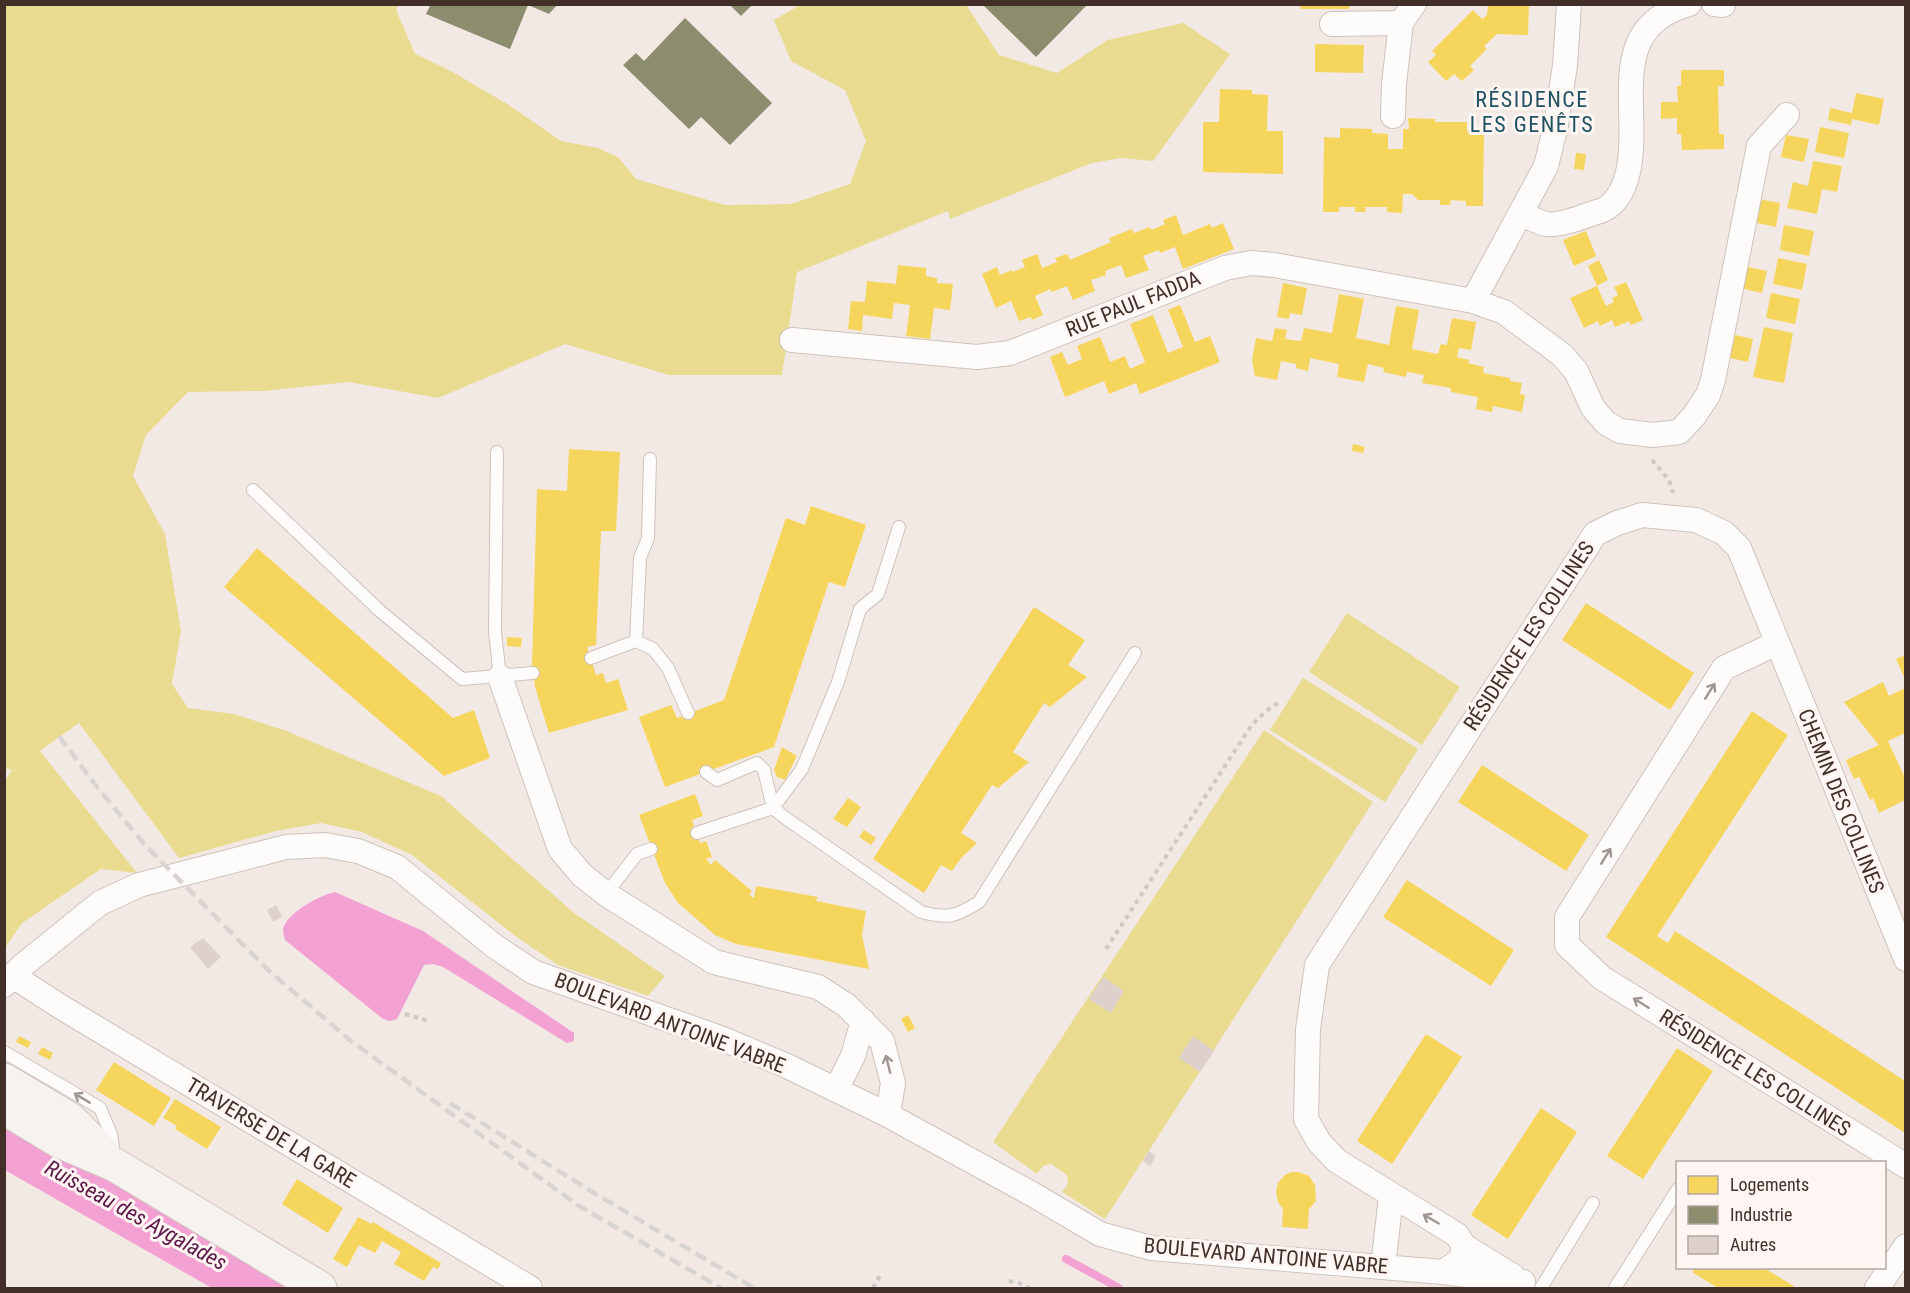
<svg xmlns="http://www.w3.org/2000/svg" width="1910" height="1293" font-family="'Roboto Condensed',sans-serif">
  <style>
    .green { fill: #e9db90 }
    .water { fill: #f2a1d2 }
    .homes { fill: #f6d55c }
    .industry { fill: #8c8c6e }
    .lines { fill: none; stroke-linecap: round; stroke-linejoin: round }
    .stream { stroke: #f2a1d2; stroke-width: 8 }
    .river { stroke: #f2a1d2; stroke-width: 48 }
    .building { fill: #ded0cd }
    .lane-casing { stroke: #cfc2bc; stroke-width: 14 }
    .street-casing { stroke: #cfc2bc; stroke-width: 26 }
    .secondary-casing { stroke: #cfc2bc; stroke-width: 35 }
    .path { stroke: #cec9c7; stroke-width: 4; stroke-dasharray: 4.5 4.5; stroke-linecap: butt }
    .lane { stroke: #fdfcfb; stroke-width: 12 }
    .street { stroke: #fdfcfb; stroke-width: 24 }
    .secondary { stroke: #f6f2f0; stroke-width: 33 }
    .rail { stroke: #d7d4d2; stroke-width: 4.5; stroke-dasharray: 12 6; stroke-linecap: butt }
    .oneway { stroke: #9f9692 }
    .labels { text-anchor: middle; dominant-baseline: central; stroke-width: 6; stroke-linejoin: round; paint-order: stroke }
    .street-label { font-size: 21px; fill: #412f28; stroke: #fff5f2 }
    .neighbourhood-label { font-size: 22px; letter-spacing: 1.5px; fill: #1e5161; stroke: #fff5f2 }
    .water-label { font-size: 22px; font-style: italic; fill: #5c1848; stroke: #fff5f2 }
  </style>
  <rect width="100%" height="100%" fill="#f3e9e4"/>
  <path class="green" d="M5,5H397V12L415,54L449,70L509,105L561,141L598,148L618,157L636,179L725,205L791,204L850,184L866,141L845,90L791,61L774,20L800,5H966L999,55L1057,73L1108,40L1183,23L1230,54L1153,161L1121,158L1092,163L950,219L948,211L797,272L782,375H669L565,344L438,398L349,382L264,391L188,392L146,435L133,476L165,534L181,631L172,684L188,708L234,714L284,730L441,796L573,912L665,976L648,996L558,965L518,938L412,855L362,832L321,823L276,831L179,858L79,723L40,751L137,873L101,869L22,923L5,948L4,782L12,770L4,768Z
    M1347,613L1460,687L1422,745L1309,672Z
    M1303,678L1418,749L1385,802L1270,730Z
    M1264,730L1373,802L1105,1219L1062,1192L1068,1184L1067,1175L1051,1164L1043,1166L1037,1174L993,1142Z"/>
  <path class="water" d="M335,892L423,931L574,1033V1041L567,1043L443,967L433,964L424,965L397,1019L390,1021L383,1019L285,940C284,936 282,931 284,926C291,911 320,895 335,892Z"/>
  <path class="homes" d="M1300,4H1350L1349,9H1301Z
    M1488,4H1529L1528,35L1497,34L1484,46L1487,49L1470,66L1474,70L1462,81L1454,74L1446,81L1428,62L1436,55L1432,51L1473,10L1482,19L1487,15Z
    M1315,44L1364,45L1363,73L1315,72Z
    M1681,70H1724V86H1718L1719,134H1724V149L1682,150L1681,134H1677V118L1661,119V102H1678L1677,86H1681Z
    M1220,89L1252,90V94L1268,95L1267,131H1283V174L1203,172V122H1219Z
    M1856,93L1884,99L1879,125L1852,119L1851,125L1828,120L1830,108L1852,113Z
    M1408,118L1435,119V122H1467V131L1484,132L1483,206H1466V201L1451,200L1450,205H1440V200H1418L1412,194H1403L1402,213L1387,212V207H1365L1366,212H1355V207H1339V212H1323L1324,137L1340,138V128L1372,129V133L1388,134V149H1403V129H1409Z
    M1820,127L1849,133L1844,158L1815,152Z
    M1786,135L1809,139L1804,162L1781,157Z
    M1576,153L1586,154L1584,170L1574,169Z
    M1813,161L1842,166L1837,192L1822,189L1817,214L1787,208L1793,182L1808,186Z
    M1758,199L1780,203L1776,227L1753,222Z
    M1176,215L1183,235L1210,224L1212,228L1223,223L1234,249L1183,269L1175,247L1160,253L1159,250L1143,256L1149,270L1126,278L1121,265L1105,271L1106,275L1091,280L1095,291L1073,300L1067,286L1052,292L1050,289L1035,296L1043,315L1032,320L1031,317L1019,321L1011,301L996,308L982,274L997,267L1000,275L1012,270L1013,272L1025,267L1022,260L1037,254L1042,268L1057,262L1055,258L1067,254L1070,260L1111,242L1109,238L1132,229L1134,233L1150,227L1151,230L1165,224L1163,220Z
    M1784,225L1814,231L1809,256L1780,250Z
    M1586,231L1596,256L1574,266L1563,240Z
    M1778,258L1807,264L1802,290L1773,284Z
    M1599,260L1608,280L1597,286L1588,266Z
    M898,265L926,268V276L937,278V283L953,284L950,310L934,308L930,339L906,336L910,305L894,303L892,319L863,315L862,331L848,329L851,301L865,302L867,281L896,284Z
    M1744,266L1767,271L1762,293L1740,288Z
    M1626,282L1643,320L1631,325L1629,321L1615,327L1612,320L1600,326L1598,321L1584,328L1570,298L1597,286L1606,306L1614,302L1612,298L1618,295L1614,287Z
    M1283,283L1307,288L1302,315L1290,313L1289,319L1277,317Z
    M1771,293L1800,299L1795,324L1766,318Z
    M1339,294L1364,299L1356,338L1389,345L1396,306L1419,310L1412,349L1438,354L1441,344L1447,345L1452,318L1476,322L1471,350L1459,348L1457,357L1469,360L1468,363L1484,367L1483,373L1510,378V381L1522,383L1520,394L1525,395L1522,412L1493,406L1492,412L1476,409L1478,397L1451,392V388L1422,383L1424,375L1407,372L1406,377L1383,372L1384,368L1368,364L1364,382L1337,377L1339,364L1310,358L1308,371L1296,368V364L1281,361L1277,380L1255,376L1252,360L1256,338L1272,341L1275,328L1287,330L1285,339L1301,341L1304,328L1332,333Z
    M1180,305L1195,342L1210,336L1220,362L1140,394L1136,383L1109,394L1104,381L1065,397L1050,357L1062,352L1068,365L1082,359L1077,346L1100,337L1110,362L1125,356L1130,369L1145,362L1130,324L1153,315L1168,353L1183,347L1168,310Z
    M1764,327L1793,333L1784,383L1753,377Z
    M1731,334L1753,339L1748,362L1726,357Z
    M1353,444L1365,447L1363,453L1352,451Z
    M569,449L620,452L616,531H601L596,645L587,647L596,675L603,673L606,683L618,679L628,710L549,733L535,687L532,665L537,489L567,491Z
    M811,506L866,525L845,587L829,582L774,747L665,787L639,717L671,705L677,718L724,700L786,518L805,525Z
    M257,548L453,718L474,710L490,758L444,776L224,587Z
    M1586,603L1694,673L1670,710L1562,640Z
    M1034,607L1085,640L1068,665L1087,677L1050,707L1044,703L1013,752L1029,762L998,788L992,785L961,833L977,843L961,858L952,871L941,865L924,893L873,859Z
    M507,637L522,638L521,647L507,646Z
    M1905,655V679L1896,659Z
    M1883,682L1889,696L1905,688V733L1888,741L1905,778V800L1879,813L1873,798L1870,800L1859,777L1854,779L1846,760L1879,745L1844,702Z
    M1752,711L1788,735L1657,936L1668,943L1675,931L1905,1081V1133L1606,937Z
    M782,747L797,756L785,780L777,777L774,770Z
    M1482,765L1589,835L1566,871L1458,802Z
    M695,794L703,816L692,820L700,843L706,841L712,857L706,859L711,865L715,860L752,891L749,895L754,898L756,886L818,897L816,901L866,911L862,935L869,969L736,944L715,935L678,903L665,883L639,815Z
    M848,798L861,807L847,827L833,819Z
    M864,830L876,838L871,845L859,837Z
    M1407,880L1514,950L1491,986L1383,917Z
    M908,1015L915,1028L908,1032L901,1019Z
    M1426,1034L1462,1057L1392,1164L1357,1141Z
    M19,1036L31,1042L28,1048L16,1042Z
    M42,1047L53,1053L50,1060L38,1054Z
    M1677,1048L1713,1071L1643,1179L1607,1156Z
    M114,1062L171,1098L154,1126L96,1090Z
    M175,1099L221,1127L207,1149L175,1129L177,1126L163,1118Z
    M1541,1108L1577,1132L1508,1239L1471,1215Z
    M1292,1172H1299L1309,1176L1315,1185L1316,1201L1309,1209L1308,1229L1282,1227L1283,1209L1278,1202L1276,1192L1278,1183L1285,1175Z
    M297,1179L343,1208L328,1233L282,1204Z
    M358,1217L372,1224L373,1222L441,1263L438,1269L433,1267L424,1281L394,1264L401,1252L382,1241L375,1253L359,1245L347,1267L333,1259Z
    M1695,1268H1764L1797,1288H1718L1692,1272Z"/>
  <path class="industry" d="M431,4H558L549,14L528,5L510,49L426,14Z
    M729,4H753L741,16Z
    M982,4H1088L1036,57Z
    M685,18L772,103L730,145L701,117L689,129L623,65L636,53L644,61Z"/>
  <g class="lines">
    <path class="stream" d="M1066,1259L1119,1288"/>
    <path class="river" d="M4,1142L234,1273L248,1277L267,1288"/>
  </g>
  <path class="building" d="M276,905L282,916L273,922L267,910Z
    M203,938L221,957L208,969L190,947Z
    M1103,977L1124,991L1111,1013L1089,999Z
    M1193,1036L1214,1051L1200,1072L1179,1058Z
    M1149,1151L1156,1156L1150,1166L1143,1161Z"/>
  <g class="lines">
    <g class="lane-casing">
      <path id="lane" d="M497,452L495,632L500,677
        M253,490L380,611L462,679L533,673
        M636,641L640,558L648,538L650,459
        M591,658L636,641L653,649L668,668L688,713
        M706,772L717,780L757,763L764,770L773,808L784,817L921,912C949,919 955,917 979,902L1135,653
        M697,833L773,808L802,769L838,682L860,609L878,594L899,527
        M606,894L637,854L651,849
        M4,1052L100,1108L111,1134L114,1155
        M1541,1288L1593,1203
        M1615,1288L1678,1189"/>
    </g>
    <g class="street-casing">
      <path id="street" d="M1714,4L1723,5
        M1332,24L1401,23L1414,4
        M1393,116L1394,84L1401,23
        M1521,214C1529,217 1538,222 1546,224C1557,226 1580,218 1591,214C1596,212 1603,211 1608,207C1619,199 1625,185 1628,172C1642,109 1603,28 1689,4
        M1473,301L1546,166L1556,125L1565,65L1569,4
        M792,340L977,357L1010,353L1225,268L1251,263L1274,265L1473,301L1504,312L1562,355L1576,371L1593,408L1606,423L1620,431L1653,435L1679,432L1694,416L1708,395L1713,380L1759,146L1787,115
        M1777,643L1724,668L1567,917V945L1602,978L1906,1166
        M500,677L560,849L582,875L606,894L714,962L818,987L846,1005L882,1041L893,1083L888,1115
        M13,976L61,1007L530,1288
        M4,985L22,966L100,903L139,885L286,847L325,845L358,851L397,867L493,945L533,972L723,1039L787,1066L888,1115L1032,1194L1100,1234L1151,1248L1443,1272L1523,1282
        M836,1090L853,1056L863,1021
        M1464,1246L1513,1276
        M1383,1267L1391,1196
        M1443,1272L1461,1260L1464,1246L1457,1235L1337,1161L1319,1142L1306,1119L1308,1029L1317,965L1595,534L1617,523L1642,515L1696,520L1724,533L1739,548L1906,959
        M1877,1288L1906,1246"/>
    </g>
    <g class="secondary-casing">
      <path id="secondary" d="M4,1080L71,1120L103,1153
        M4,1108L59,1141L115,1165L320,1288"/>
    </g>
    <path class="path" d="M1652,460L1669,480L1673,493
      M1106,949L1251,726L1266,711L1281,701
      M405,1014L429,1021
      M1009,1281L1019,1283L1029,1288
      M873,1288L881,1274"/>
    <use href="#lane" class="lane"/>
    <use href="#street" class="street"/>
    <use href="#secondary" class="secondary"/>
    <path class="rail" d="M59,736L97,787L144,844L268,970L351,1041L579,1206L721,1288
      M450,1103L589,1190L754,1288"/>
  </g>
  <defs><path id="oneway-shaft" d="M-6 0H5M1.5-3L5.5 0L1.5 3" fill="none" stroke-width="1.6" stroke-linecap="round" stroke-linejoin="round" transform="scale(1.5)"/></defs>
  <g class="oneway">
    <use href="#oneway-shaft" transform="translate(1710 691) rotate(-58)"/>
    <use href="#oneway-shaft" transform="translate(1606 856) rotate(-58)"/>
    <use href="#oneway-shaft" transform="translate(1641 1003) rotate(-148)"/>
    <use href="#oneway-shaft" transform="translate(888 1064) rotate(-104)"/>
    <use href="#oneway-shaft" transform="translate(82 1098) rotate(-149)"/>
    <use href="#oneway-shaft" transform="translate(1431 1219) rotate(-150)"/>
  </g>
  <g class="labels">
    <g class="street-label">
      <text transform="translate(1133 304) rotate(-22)">RUE PAUL FADDA</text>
      <text transform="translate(1529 636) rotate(-57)">RÉSIDENCE LES COLLINES</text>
      <text transform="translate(1841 801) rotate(68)">CHEMIN DES COLLINES</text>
      <text transform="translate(670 1023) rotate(21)">BOULEVARD ANTOINE VABRE</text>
      <text transform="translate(1755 1073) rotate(32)">RÉSIDENCE LES COLLINES</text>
      <text transform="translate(271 1133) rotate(31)">TRAVERSE DE LA GARE</text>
      <text transform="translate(1266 1256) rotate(5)">BOULEVARD ANTOINE VABRE</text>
    </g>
    <g class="neighbourhood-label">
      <text x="1532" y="99">RÉSIDENCE<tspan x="1532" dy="25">LES GENÊTS</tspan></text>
    </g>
    <g class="water-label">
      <text transform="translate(136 1215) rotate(29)">Ruisseau des Aygalades</text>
    </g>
  </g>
  <rect width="1910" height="1293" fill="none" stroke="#412f28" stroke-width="12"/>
  <rect x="1676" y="1161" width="210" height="108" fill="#fff5f2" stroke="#b3a6a1" stroke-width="1.5"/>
  <rect x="1688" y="1176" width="30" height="18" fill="#f6d55c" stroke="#b3a6a1" stroke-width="1.5"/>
  <text x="1730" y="1191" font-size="18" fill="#412f28">Logements</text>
  <rect x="1688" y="1206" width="30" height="18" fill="#8c8c6e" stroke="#b3a6a1" stroke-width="1.5"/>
  <text x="1730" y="1221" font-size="18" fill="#412f28">Industrie</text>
  <rect x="1688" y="1236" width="30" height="18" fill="#ded0cd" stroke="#b3a6a1" stroke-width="1.5"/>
  <text x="1730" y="1251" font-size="18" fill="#412f28">Autres</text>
</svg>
